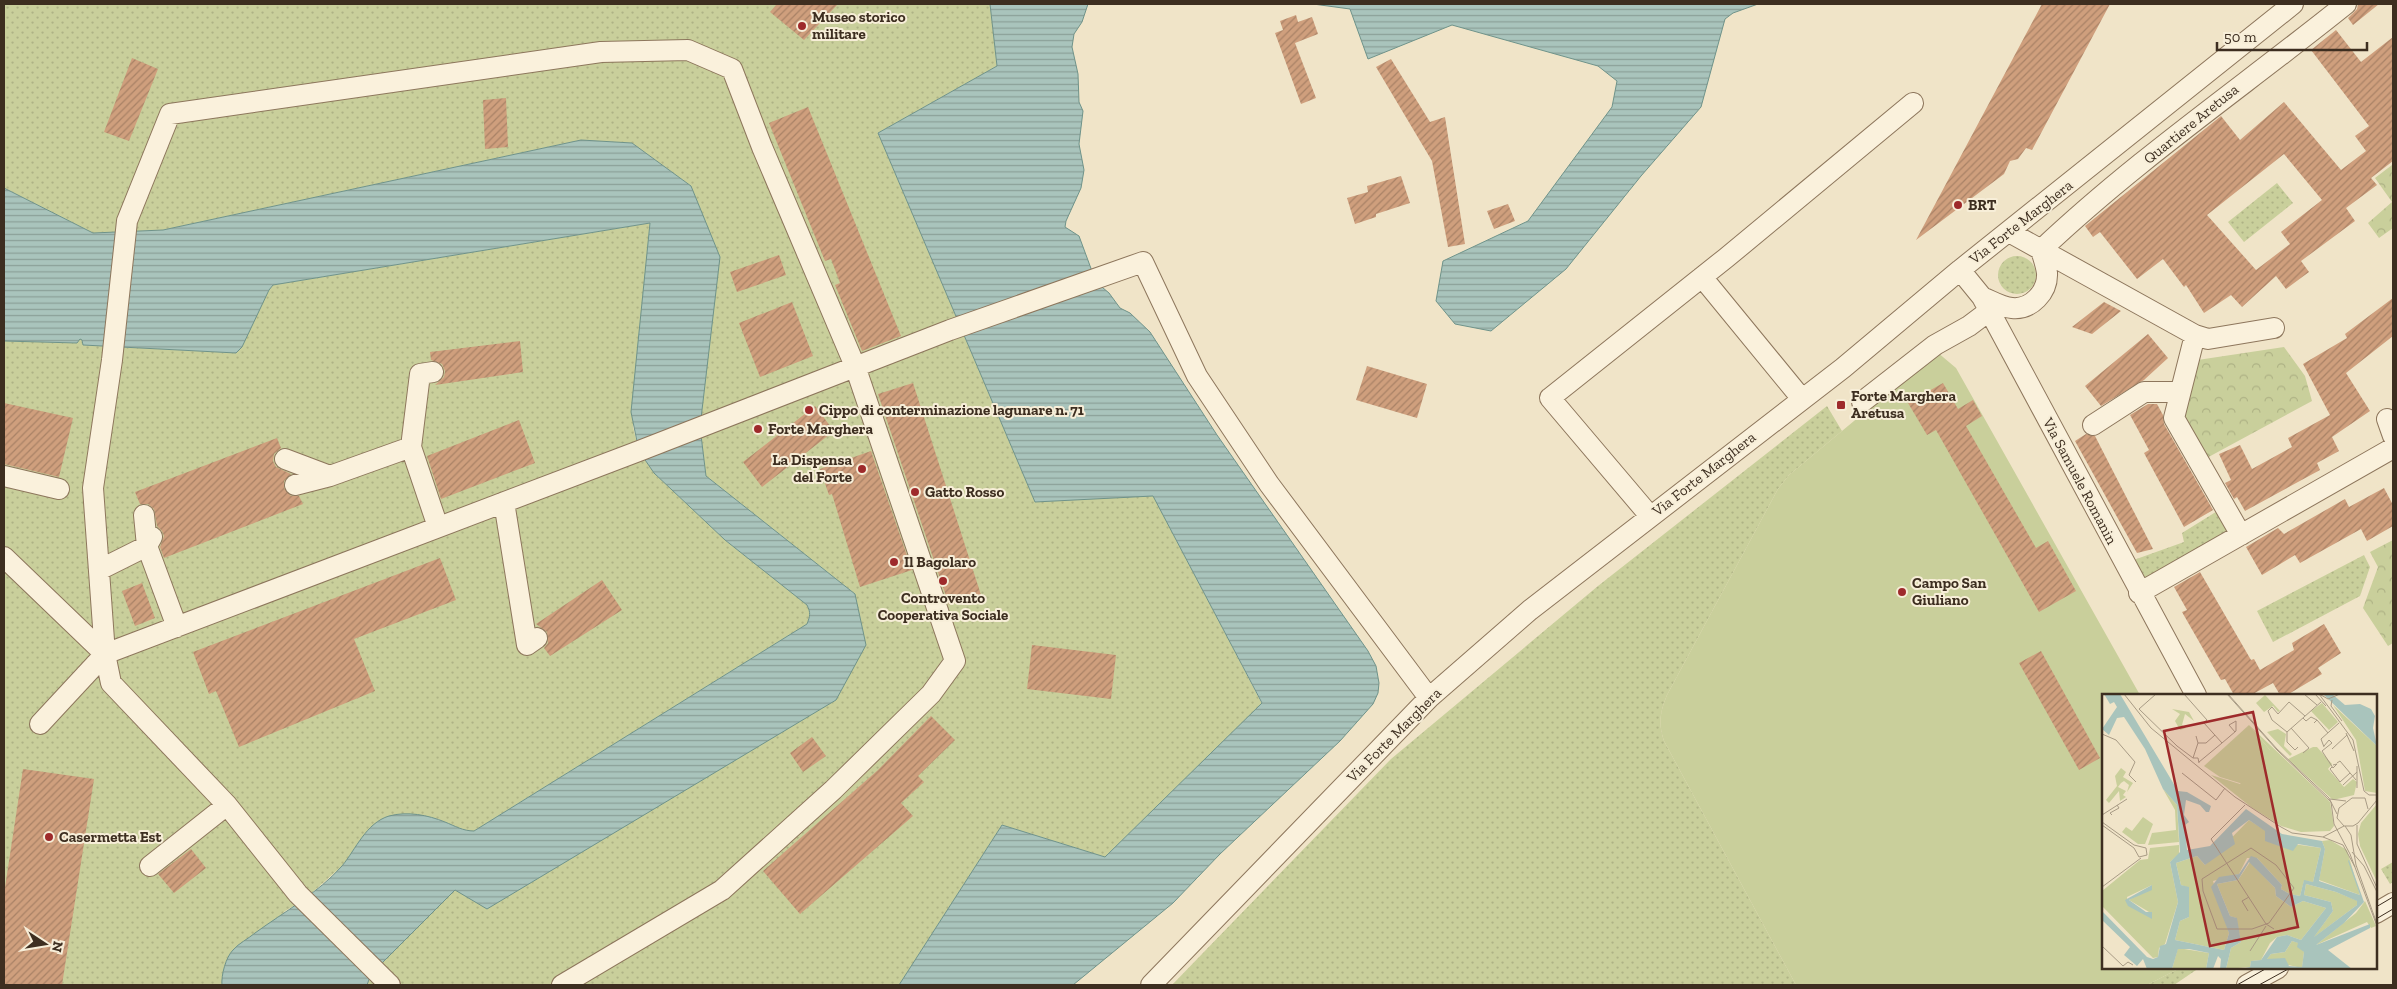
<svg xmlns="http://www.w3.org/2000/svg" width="2397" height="989" font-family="'Zilla Slab',serif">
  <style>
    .grass { fill: url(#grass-dots) }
    .forest { fill: url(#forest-crowns) }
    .pitch { fill: #c9cf9b }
    .water { fill: url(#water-rules); stroke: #6f938a }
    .building { fill: url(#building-hatch); fill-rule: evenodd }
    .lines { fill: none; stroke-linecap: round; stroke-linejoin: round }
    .minor-casing { stroke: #8d765c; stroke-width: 22 }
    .minor { stroke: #faf1dc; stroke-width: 20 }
    .tram { stroke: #3d2e20; stroke-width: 1 }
    .poi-dot { fill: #9e2a2b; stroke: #f7eed8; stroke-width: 2 }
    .labels { text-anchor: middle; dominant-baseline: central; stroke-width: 4; stroke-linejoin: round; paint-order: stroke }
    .poi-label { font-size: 15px; font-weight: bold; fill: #3d2e20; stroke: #f7eed8; text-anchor: start }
    .street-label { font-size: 15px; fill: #3d2e20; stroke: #f7eed8 }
    .inset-road { fill: none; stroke: #a89b85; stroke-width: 1 }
    .view { fill: #9e2a2b; fill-opacity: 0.15; stroke: #9e2a2b; stroke-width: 2.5 }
    .inset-edge { fill: none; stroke: #3d2e20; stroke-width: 2.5 }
  </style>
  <defs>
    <pattern id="grass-dots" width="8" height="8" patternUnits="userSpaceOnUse" patternTransform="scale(1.25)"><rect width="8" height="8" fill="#c9cf9b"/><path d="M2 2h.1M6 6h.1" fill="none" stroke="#aeb285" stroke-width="1.8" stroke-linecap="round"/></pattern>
    <pattern id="forest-crowns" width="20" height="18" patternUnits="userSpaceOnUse" patternTransform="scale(1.25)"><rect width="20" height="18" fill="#c9cf9b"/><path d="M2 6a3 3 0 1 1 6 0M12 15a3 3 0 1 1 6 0" fill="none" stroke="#aeb285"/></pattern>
    <pattern id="water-rules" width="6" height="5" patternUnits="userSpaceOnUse" patternTransform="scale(1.25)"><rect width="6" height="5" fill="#a9c4bc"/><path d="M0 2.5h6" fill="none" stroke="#8ba098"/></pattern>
    <pattern id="building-hatch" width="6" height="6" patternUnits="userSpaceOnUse" patternTransform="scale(1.25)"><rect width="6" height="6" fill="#cf9f7d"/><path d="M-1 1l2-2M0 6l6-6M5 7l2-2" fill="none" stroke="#a98266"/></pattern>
  </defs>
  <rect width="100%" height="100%" fill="#f0e4c8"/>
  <path class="grass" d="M4,4H990L997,66L878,133L1035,502L1153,495L1262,704L1105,857L1002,825L899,985H367L371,974L455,890L855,594L706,476L700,427L691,186L632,143L581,140L163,230L93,233L4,188Z
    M2277,183L2293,203L2244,242L2228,222Z
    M650,223L633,427L639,451L654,473L725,540L807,605L811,614L807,624L474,831H465L438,819L399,814L373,826L343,865L304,900L285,911L222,981V985H4V341L77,343L79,339H82L83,345L236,353L269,290L273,285Z
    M1998 275a19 19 0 1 1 38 0a19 19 0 1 1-38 0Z
    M1827,406L1842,431L1789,475L1778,489L1667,695C1660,712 1658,724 1664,741L1796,985H1172L1391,759L1598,586Z
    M2219,510L2233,534L2140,585L2128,562L2184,542L2182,533Z
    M2364,555L2370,567L2360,596L2273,642L2257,611Z
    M2393,862V882L2390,884L2381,869Z
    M2180,968H2199L2174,985H2147Z"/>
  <path class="forest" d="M2392,165L2393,228L2379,238L2368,223L2392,202L2375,178Z
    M2284,347L2305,376L2312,401L2203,460L2179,419L2191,361Z
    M2393,540V643L2388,646L2363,608L2378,567L2370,552Z"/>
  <path class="pitch" d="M1937,352L1956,368L2140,695H2103V968H2180L2147,985H1796L1664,741C1658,724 1660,712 1667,695L1778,489L1789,475Z"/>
  <path class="water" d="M990,4H1088L1082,22L1074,34L1072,47L1078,74L1079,102L1083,111L1079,144L1084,170L1081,188L1066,221L1065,227L1079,236L1096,282L1109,293L1120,308L1130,313L1150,332L1217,435L1368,651L1376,666L1379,683L1378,693L1373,704L1340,741L1220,854L1173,903L1073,985H899L1002,825L1105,857L1262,703L1153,496L1035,502L878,133L997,66Z
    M1313,4H1758L1733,13L1725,19L1701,107L1641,176L1566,269L1491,331L1455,324L1436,301L1443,261L1528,221L1612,107L1617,81L1598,66L1452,25L1368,59L1350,9Z
    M581,140L632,143L691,186L720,257L700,427L706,476L855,594L866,645L836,700L487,909L455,890L371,974L367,985H222C221,975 226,957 233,950C239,943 248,939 255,933C284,912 318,893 342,866C356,849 366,823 389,816C407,811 428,815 445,822C455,826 463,831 474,831L807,624C810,616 811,613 807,605L725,540L654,473L639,451L631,412L650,223L273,285L269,290L242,347L236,353L83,345L82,340L80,339L77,343L4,341V188L93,233L163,230Z"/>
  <path class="building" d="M777,4H838L804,40L770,12Z
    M2042,4H2110L2032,150L2026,148L2018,159L2010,161L2004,174L1916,240Z
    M2358,4H2379L2353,25L2348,18L2357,9Z
    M1296,15L1298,22L1312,17L1318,34L1295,43L1316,98L1301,104L1275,33L1283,30L1280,21Z
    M2336,30L2361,62L2393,37V161L2371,178L2377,185L2346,208L2355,221L2301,261L2309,272L2286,289L2276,276L2242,307L2231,295L2204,313L2186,285L2184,287L2163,259L2137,279L2100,232L2093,237L2085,226L2221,116L2240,140L2284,102L2341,170L2366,151L2355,136L2369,126L2311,50ZM2284,154L2322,200L2281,232L2290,244L2256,270L2207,215Z
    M132,58L158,69L129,141L104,132Z
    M1391,59L1430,122L1445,117L1465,244L1448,247L1432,161L1376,67Z
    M506,98L508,147L485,149L483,100Z
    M808,107L901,336L862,351L835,285L840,283L831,259L825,261L769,123Z
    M1401,176L1410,203L1376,214V217L1355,224L1347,198L1368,192L1367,186Z
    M1508,204L1515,221L1494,229L1487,211Z
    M779,255L786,275L737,292L730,272Z
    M2393,298V336L2346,373L2370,411L2332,437L2339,451L2317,463L2320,470L2245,511L2237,497L2234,499L2225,483L2231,480L2219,454L2240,445L2252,469L2292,447L2288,438L2330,415L2303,364L2347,338L2345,334Z
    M792,302L813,356L760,377L739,323Z
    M2104,302L2121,311L2092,334L2072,327Z
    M2148,334L2168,358L2144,380L2101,406L2085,386Z
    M520,341L523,372L435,385L444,377L445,371L442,364L431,360L430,352Z
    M1367,366L1427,384L1417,418L1356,400Z
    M913,383L981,595L949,605L878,394Z
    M1943,383L1958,409L1973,400L1982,416L1966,426L2036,548L2048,541L2076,591L2039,612L1936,430L1927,435L1908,403Z
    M4,403L73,418L59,477L4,464Z
    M2148,404H2157L2163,415L2164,424L2213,510L2184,527L2144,453L2149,450L2130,415Z
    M815,406L834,431L762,487L743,462Z
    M519,420L535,463L441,499L427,456Z
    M2086,434L2095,436L2153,549L2137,553L2075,441Z
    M277,438L281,448L274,454L273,461L276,467L291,474L284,481V488L291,496H299L303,504L164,558L160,547L164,536L162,531L157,526L154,509L148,504H140L135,492Z
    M871,451L912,570L860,587L832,494L829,495L820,469Z
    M2384,488L2393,505V526L2367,541L2361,529L2300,563L2295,555L2262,575L2246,547L2278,528L2284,534L2345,499L2349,507Z
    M440,558L456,600L354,639L375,691L239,747L216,691L209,694L193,652Z
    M2200,572L2251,660L2254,659L2260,670L2294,650L2292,643L2324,624L2341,653L2318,668L2322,674L2287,695H2280L2273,683L2251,695H2234L2225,679L2221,680L2182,612L2187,610L2174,587Z
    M602,580L622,610L550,656L544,648L548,643L547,632L536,624Z
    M142,583L155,618L135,626L122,591Z
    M1032,645L1116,655L1111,699L1027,689Z
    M2041,651L2100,758L2079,770L2019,663Z
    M931,716L955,740L918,776L924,782L901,803L913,816L800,914L763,871L878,770Z
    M812,737L826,756L803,772L790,753Z
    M23,769L94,779L62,985H4V894Z
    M191,849L206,868L174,893L158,874Z"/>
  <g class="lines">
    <g class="minor-casing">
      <path id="minor" d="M2009,232L2195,335L2208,339L2274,328
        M1960,270L1982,297L2196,695
        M1702,277L1802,399
        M1982,297C1992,301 2001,307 2012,308C2031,310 2048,292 2047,273C2046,265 2043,257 2041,250C2136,160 2244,86 2346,4
        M2195,335L2174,418L2241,535
        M1862,402L1935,345L1969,326L1989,311
        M2387,419L2393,436
        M2093,425L2144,392H2180
        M411,447L420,374L433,372
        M285,459L330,476
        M4,476L59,489
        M295,485L330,476L411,447L438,527
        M504,502L527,645L537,638
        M1650,516L1550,398L1726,258L1913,103
        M152,537L147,546L177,627
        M4,557L105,654
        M99,570L147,546L144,515
        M2139,593L2393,448
        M40,724L105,654L639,451L950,330L1143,262L1197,376L1269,484L1429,698
        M150,866L227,805
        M2376,913L2393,903
        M390,985L298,894L227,805L111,683L105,654L93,488L112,360L127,221L170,114L601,52L688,50L732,69L762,147L855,366L955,661L931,694L833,790L722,890L562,985
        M1151,985L1429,698L1530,610L1843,368L1960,270L2293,4
        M2247,985L2278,968"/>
    </g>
    <use href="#minor" class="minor"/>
    <path class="tram" d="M2376,907L2393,897
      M2376,919L2393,909
      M2237,985L2267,968
      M2259,985L2290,968"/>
  </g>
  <g class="poi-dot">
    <circle cx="802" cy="26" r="5"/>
    <circle cx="1958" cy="205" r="5"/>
    <rect x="1836" y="400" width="10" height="10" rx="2.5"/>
    <circle cx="809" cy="410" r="5"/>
    <circle cx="758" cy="429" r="5"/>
    <circle cx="862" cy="469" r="5"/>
    <circle cx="915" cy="492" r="5"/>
    <circle cx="894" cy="562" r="5"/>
    <circle cx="943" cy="581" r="5"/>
    <circle cx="1902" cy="592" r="5"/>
    <circle cx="49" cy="837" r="5"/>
  </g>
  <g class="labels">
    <g class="poi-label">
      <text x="812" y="17">Museo storico<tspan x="812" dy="17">militare</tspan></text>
      <text x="1968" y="205">BRT</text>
      <text x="1851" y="396">Forte Marghera<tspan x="1851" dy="17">Aretusa</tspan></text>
      <text x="819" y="410">Cippo di conterminazione lagunare n. 71</text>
      <text x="768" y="429">Forte Marghera</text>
      <text x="852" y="460" text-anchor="end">La Dispensa<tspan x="852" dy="17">del Forte</tspan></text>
      <text x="925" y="492">Gatto Rosso</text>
      <text x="904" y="562">Il Bagolaro</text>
      <text x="1912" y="583">Campo San<tspan x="1912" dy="17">Giuliano</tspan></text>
      <text x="943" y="598" text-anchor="middle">Controvento<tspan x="943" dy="17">Cooperativa Sociale</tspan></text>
      <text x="59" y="837">Casermetta Est</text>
    </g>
    <g class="street-label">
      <text transform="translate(2191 124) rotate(-39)">Quartiere Aretusa</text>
      <text transform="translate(2021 222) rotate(-38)">Via Forte Marghera</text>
      <text transform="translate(1704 474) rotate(-38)">Via Forte Marghera</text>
      <text transform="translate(2080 481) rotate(62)">Via Samuele Romanin</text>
      <text transform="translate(1394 735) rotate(-45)">Via Forte Marghera</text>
    </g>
  </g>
  <g transform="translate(2102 694)">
    <rect width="275" height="275" fill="#f0e4c8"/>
    <path d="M147,31L228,108L232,132L228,137L199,138L179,132L149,113L109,81L138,90L168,56ZM19,74L24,78L21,83L31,89L25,98L27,91L22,87L19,89L16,93L24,97L21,101L24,103L18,107L17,97L7,109L4,106L15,92L13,82ZM61,95L75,111L77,148L46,151L50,139L74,136L73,116ZM41,123L51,130L43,150H36L20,138L24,133L30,137ZM147,126L164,137L163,146L219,154L211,188L202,187L198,202L188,200L179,195L180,191L155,164H145L137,180L111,187L127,239L122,256L73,246L78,227L87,223V194L79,191L74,169L95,162L103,171ZM228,146L245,156L258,201L217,186L223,155L220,147ZM77,151V160L68,168L76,208L63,250L57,254L56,263L51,264L0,212V197L38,166L46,165L48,154ZM50,191L48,195L27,206L47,218L50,224L26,211L25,203ZM148,168L173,194L174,202L189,213L201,207L224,214L199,246L185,241L175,243L168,249L159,266L149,267L148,273L124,275L129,254L139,248L134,224L128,222L115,190L136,186ZM204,190L234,198L256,207L255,211L211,244L231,217L229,208L202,201ZM263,207L274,232L269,234L265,228L214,251L254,219ZM190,247L197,249L202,258L200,274L164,266L169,260L183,258ZM76,254L107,259L104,275H70Z" fill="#c9cf9b" fill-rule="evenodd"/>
    <path d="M163,1L178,17L176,18L171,12L162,18L154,9ZM220,9L236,28L227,36L209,17ZM231,11L275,52V99L263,97L254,46ZM70,15L87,18L92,27L83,20L80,31L84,34L78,36L73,27L78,20ZM176,35L184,40L182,52L190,60L188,62L165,38ZM211,53H215L230,70L226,75L242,93L251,85L255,88L252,101L231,106L186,65ZM275,110V188L258,152L256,140L259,129Z" fill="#c9cf9b"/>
    <path d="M147,31L168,56L166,69L141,90L118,83L102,72Z" fill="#c9cf9b"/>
    <path d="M2,0H18L76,97L85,98L109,112L107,118H104L98,111L84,106L82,121L87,128L83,131L85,156L108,152L144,115L180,140L220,147L223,155L217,187L258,201L246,167L247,166L262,208L242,229L214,251L268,230V234L226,256L250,275H139L148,273L149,267L159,266L175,243L185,241L199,246L224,214L201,207L189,213L174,202L173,194L147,168L136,186L115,190L128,222L135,224L139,248L129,254L124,275H118L119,265L116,262L111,275H104L107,259L87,255H76L70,275H45L41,265L35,272L22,261L28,253L0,226V217L45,263L51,265L56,263L58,252L64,250L76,208L68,168L78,158L75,111L61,95L43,55L22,23L15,24L7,41L0,35L15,13L12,8L8,10ZM147,126L163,137V147L191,157L196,150L219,154L211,188L202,186L198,202L188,200L179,195L180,191L155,164L149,162L137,180L117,183L109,193L127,239L122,256L73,246L78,227L87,223V193L79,191L74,169L95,162L103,171L133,150L130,139ZM204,190L234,198L255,207V211L212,243L231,217L229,208L202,201ZM190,247L196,249L195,253L202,258L200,273L187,272L183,264L165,265L169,260L183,258ZM221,0H230L243,11L258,10L269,15L273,22L271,34L275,52ZM50,191V196L27,206L44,218H50V225L26,212L23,206Z" fill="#a9c4bc" fill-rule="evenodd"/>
    <path class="inset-road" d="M22,0L49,34L133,103L179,133L190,139L221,143L242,132M82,0L105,26L100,30M125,0L175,56L229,108L232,130L248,160L275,232M126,0L175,55L227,104L235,120M202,0L215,11M213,0L224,12M217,0L251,46L262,97L267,101H275M219,1L226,5L238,0M230,6L229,12L240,27M37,15L75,52L91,64H96L97,69M37,15L54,0M201,24L204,27L209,23L215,26M102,29L120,49M212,29L215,26L226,39M189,34L207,54L201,59M185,38L170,26L166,17L170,13L176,20L187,8L203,22M185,38L219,8M185,38V48L193,56L196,53M244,39L252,57M0,40L14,46L33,68L27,81L34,88M96,49H104L113,41M222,52L227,46L230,49L220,57L231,74L235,70L231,71M222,53L219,45L237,29M230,55L245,41M91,64L96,49L94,42M97,68L120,49L134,37V27L127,31L133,38M235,69L238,67L254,86M230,73L228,75L238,88L248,79M80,79L114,106L123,94M241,91L255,78M255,94V72M228,105L244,107M143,111L109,145L164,230L172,235M266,115L263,104H250L237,114L235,124L242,132H251L256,129L275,106M0,121L25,105M10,121L8,119L17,114L15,111M0,128L32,151L44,154L45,161L37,163L32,154L0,131M255,131V150L275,194M243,132L249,141L254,171L275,230M221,143L241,151L253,173M149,154L174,171L192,194L167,229L150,235H115L101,197L100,185ZM250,158L262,172L275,198M0,193L39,164M146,217L140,207L147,203M0,252L21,272L26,268L31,271M148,257L164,232"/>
    <path class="view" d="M151,18L196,233L108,252L62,37Z"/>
    <rect width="275" height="275" class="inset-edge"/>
  </g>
  <rect width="2397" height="989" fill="none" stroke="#3d2e20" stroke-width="10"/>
  <g transform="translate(45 944) rotate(102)" stroke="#f7eed8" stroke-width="4" paint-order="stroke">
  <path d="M0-4L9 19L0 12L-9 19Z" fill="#3d2e20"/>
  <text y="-8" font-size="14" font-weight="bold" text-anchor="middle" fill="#3d2e20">N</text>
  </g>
  <path d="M2217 42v8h150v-8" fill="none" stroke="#3d2e20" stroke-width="2.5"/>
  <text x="2224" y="42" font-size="15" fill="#3d2e20" stroke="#f7eed8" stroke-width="4" paint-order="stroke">50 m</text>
</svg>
